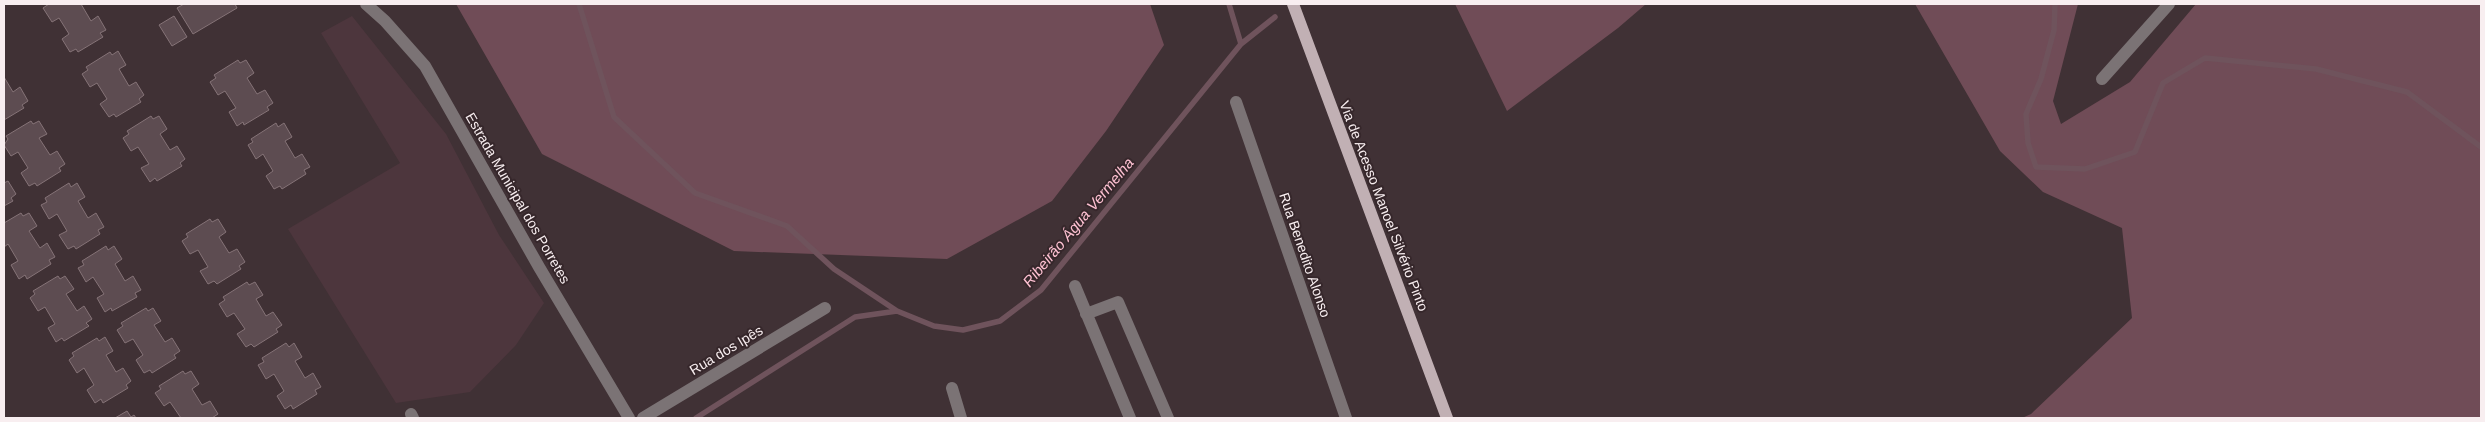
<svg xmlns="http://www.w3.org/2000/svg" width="2485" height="422" font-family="Helvetica,sans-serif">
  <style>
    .built { fill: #4d363d }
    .green { fill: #704c57 }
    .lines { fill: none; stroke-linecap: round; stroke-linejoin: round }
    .stream { stroke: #6f535c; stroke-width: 5.5 }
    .building { fill: #5d4c51; stroke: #857377 }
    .street { stroke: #7b7375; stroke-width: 12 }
    .primary { stroke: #c1b0b4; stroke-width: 12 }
    .labels { text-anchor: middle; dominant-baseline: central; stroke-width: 4; stroke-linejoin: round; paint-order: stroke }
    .street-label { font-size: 14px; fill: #f8eef0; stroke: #36272b }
    .water-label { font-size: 15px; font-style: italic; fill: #ffc2d3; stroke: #36272b }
  </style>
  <rect width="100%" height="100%" fill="#403135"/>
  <path class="built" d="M352,16L446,134L499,235L544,303L516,345L470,392L396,403L288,229L400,163L321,33Z"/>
  <path class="green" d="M456,4H1150L1164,45L1106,131L1052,201L947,259L734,251L542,154Z
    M1455,4H1646L1618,28L1507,111Z
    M1915,4H2078L2053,101L2061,124L2130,82L2196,4H2481V418H2022L2031,414L2132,318L2122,228L2043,192L2000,151Z"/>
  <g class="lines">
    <path class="stream" d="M579,4L614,117L695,193L787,226L834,269L897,311
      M1229,4L1241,44
      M2055,4L2054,30L2041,79L2026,114L2028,143L2036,167L2085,169L2135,152L2163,83L2205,58L2316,69L2407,92L2481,147
      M696,418L855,317L897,311L934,326L963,330L1000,321L1041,290L1241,44L1275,17"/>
  </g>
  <path class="building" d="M49,4H81L91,21L98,16L106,30L100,33L103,37L78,52L76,49L70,52L62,39L69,34L59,18L52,22L43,8Z
    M184,4H235L237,8L193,34L177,8Z
    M174,16L187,37L172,46L159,25Z
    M118,51L126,65L119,69L129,86L136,82L144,95L139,99L141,102L116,117L114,114L109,117L100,104L107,99L97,83L90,87L82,74L88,70L86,67L110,52L112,55Z
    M238,60L240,63L246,60L254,73L247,78L257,94L265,90L273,103L267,107L269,110L244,125L243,122L237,126L229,112L236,108L225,91L218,95L210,82L216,78L214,75Z
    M4,77L13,92L20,87L28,101L22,105L24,108L4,120Z
    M151,116L153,119L159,116L167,129L160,134L170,150L177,146L185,159L180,163L182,166L157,181L155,178L150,182L141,168L149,164L138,147L131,151L123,138L129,134L127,131Z
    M31,121L33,124L39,121L47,134L39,138L50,155L57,151L65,164L59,168L61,171L37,186L35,183L29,186L21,173L28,168L18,152L11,156L4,145L8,139L6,136Z
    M276,123L278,127L284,123L292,137L285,141L295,158L302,154L310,167L304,170L306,174L282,189L280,186L274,189L266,176L273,171L263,154L256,159L248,145L253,142L251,139Z
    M8,181L16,194L11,198L13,201L4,206V183Z
    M69,183L71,187L77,183L85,197L78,201L88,218L96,213L104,227L98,230L100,234L76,249L74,246L68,249L59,235L67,231L57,214L49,219L41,205L47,202L45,198Z
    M21,213L23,216L29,213L37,226L29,231L40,248L47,243L55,257L49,260L51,264L27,279L25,275L19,279L11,265L18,261L8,244L4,247V223Z
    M210,219L212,222L218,219L226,232L219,237L229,253L237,249L245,262L239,266L241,269L217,284L214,281L208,284L200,271L208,267L198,250L190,254L182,241L188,237L186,234Z
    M106,246L108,250L114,246L122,259L115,264L125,281L133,276L141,290L135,293L137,297L112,311L111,308L105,312L97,298L104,294L93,277L86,282L78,268L84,265L82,261Z
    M58,276L60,279L65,276L74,289L66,294L77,311L84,306L92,319L86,323L89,326L64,341L62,338L56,342L48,328L55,324L45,307L38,311L30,298L35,294L33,291Z
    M247,282L249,285L255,282L263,295L256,299L266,316L273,312L282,325L276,329L278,332L254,347L251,344L246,347L237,334L245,329L234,313L227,317L219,304L225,300L223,297Z
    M146,308L148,311L153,308L161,321L154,325L165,342L172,338L180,351L174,355L176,358L152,373L150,370L144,373L136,360L143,355L133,339L125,343L117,330L123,326L121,323Z
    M105,337L113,351L106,355L116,372L123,368L131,381L126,385L128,388L103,403L101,399L95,403L87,390L94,385L84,368L77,373L69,360L74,356L72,353L97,338L99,341Z
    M286,343L289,347L294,343L302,357L295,361L305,378L313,373L321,387L315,390L317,394L293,409L291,405L285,409L277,396L284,391L274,374L266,379L258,365L264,362L262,358Z
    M183,371L185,374L191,371L199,384L192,389L202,405L210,401L218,414L212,418H181L170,402L164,406L155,393L161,389L159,386Z
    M127,411L131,417L134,415L136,418H115Z"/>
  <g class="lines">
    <path class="street" d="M366,4L385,21L425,66L539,267L629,418
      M2102,79L2169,4
      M1236,102L1346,418
      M1075,286L1130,418
      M1086,314L1118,302L1168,418
      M952,388L961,418
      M411,414L413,418
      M643,418L825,308"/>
    <path class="primary" d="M1293,4L1447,418"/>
  </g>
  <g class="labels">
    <g class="street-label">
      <text transform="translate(518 198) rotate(60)">Estrada Municipal dos Porretes</text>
      <text transform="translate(1384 206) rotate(69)">Via de Acesso Manoel Silvério Pinto</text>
      <text transform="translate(1305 255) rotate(71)">Rua Benedito Alonso</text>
      <text transform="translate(726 350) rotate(-31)">Rua dos Ipês</text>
    </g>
    <g class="water-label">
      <text transform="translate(1078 222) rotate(-50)">Ribeirão Água Vermelha</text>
    </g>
  </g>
  <rect width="2485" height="422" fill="none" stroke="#f8eef0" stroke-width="10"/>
</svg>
